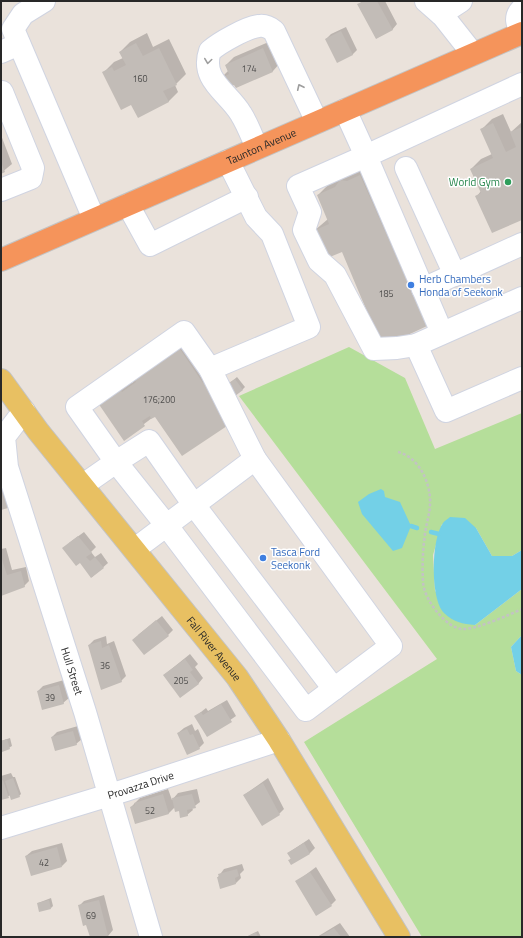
<svg xmlns="http://www.w3.org/2000/svg" width="523" height="938" font-family="'Titillium Web',sans-serif">
  <style>
    .green { fill: #b5de9a }
    .water { fill: #73d0e7 }
    .shadow { fill: #0003 }
    .lines { fill: none; stroke-linecap: round; stroke-linejoin: round }
    .stream { stroke: #73d0e7; stroke-width: 4.5 }
    .building { fill: #c2bcb7 }
    .minor-casing { stroke: #d0d4e1; stroke-width: 24 }
    .major-casing { stroke: #c3c3c3; stroke-width: 24 }
    .highway-casing { stroke: #c3c3c3; stroke-width: 24 }
    .path { stroke: #c3c3c3; stroke-width: 2.5; stroke-dasharray: 3 2; stroke-linecap: butt }
    .minor { stroke: #fff; stroke-width: 22 }
    .major { stroke: #e8c062; stroke-width: 22 }
    .highway { stroke: #f5945b; stroke-width: 22 }
    .oneway { stroke: #9e9e9e }
    .leisure-dot { fill: #2e9e5b; stroke: #fff; stroke-width: 1.5 }
    .shop-dot { fill: #3f7fe0; stroke: #fff; stroke-width: 1.5 }
    .labels { text-anchor: middle; dominant-baseline: central; stroke-width: 3; stroke-linejoin: round; paint-order: stroke }
    .number-label { font-size: 9px; fill: #4e4d4c }
    .street-label { font-size: 11px; fill: #282828; stroke: #fff }
    .leisure-label { font-size: 11px; fill: #27864d; stroke: #fff; text-anchor: end }
    .shop-label { font-size: 11px; fill: #366cbe; stroke: #fff; text-anchor: start }
  </style>
  <rect width="100%" height="100%" fill="#eae2db"/>
  <path class="green" d="M349,347L405,378L435,449L522,413V550L512,556H492L476,528L442,524L433,555L435,591L475,625L522,589V635L511,647L516,671L522,675V937H422L304,742L437,659L239,396Z"/>
  <path class="water" d="M381,489L384,491L385,497L400,502L411,526L402,548L393,551L362,514L358,502L369,494Z
    M450,517L465,518L476,528L492,556H512L522,550V589L475,625C463,624 453,622 444,613C430,599 431,539 443,523C444,521 448,519 450,517Z
    M522,635V675L516,671L511,647Z"/>
  <path class="shadow" d="M362,1H385L397,24L392,30L359,5Z
    M346,27L357,50L352,55L326,39L331,34Z
    M147,33L153,47L169,39L186,74L175,85L178,92L168,102L132,104L104,72L114,62L123,58L120,52L130,42Z
    M271,41L280,63L273,71L236,87L235,83L220,79L228,71L226,65L234,57Z
    M503,114L511,132L522,122V219L477,196L481,191L471,169L481,159L492,154L482,129L492,119Z
    M1,135L12,164L1,173Z
    M370,166L437,316L427,326L342,251L314,231L328,219L318,195L328,185L344,178L351,171Z
    M191,340L226,380L156,415L124,439L100,403L130,379L132,383L146,370Z
    M237,377L245,387L242,390L231,382Z
    M7,485L12,502L7,507L1,509V487Z
    M84,532L96,547L91,552L95,557L101,553L108,563L92,577L69,543Z
    M6,548L12,570L26,567L29,581L24,586L1,595V549Z
    M162,616L173,630L168,635H138Z
    M106,636L107,644L114,641L126,676L121,681L89,645L94,640Z
    M190,654L198,664L195,667L203,678L198,684L164,675Z
    M64,680L69,698L63,703L38,691L43,686Z
    M227,700L236,716L207,736L196,716L206,708L208,711Z
    M192,724L195,731L198,729L204,743L199,748L178,733L184,728Z
    M78,726L82,739L76,744L52,737L57,732Z
    M10,738L12,746L3,751L1,741Z
    M11,773L13,777H15L21,794L19,796L11,795L1,799V776Z
    M268,778L284,809L279,814L244,795Z
    M168,789L172,800L178,793L197,789L200,802L192,808L193,810L187,815L175,807L169,813L136,823L131,807L140,798Z
    M309,839L315,848L310,853L289,861L291,858L288,853Z
    M62,843L67,861L62,866L26,856L32,851Z
    M242,864L244,870L240,874L241,878L236,883L218,877L224,869Z
    M316,867L336,900L331,905L296,882Z
    M104,895L113,930L108,936L91,937L87,923L79,906L84,901Z
    M51,898L53,906L51,908L38,903Z
    M340,923L350,937H317Z
    M258,931L261,937H245H246Z"/>
  <g class="lines">
    <path class="stream" d="M411,526L417,528
      M431,532L439,534"/>
  </g>
  <path class="building" d="M364,1H377L393,30L376,39L357,4Z
    M341,31L353,55L337,63L325,39Z
    M136,43L143,56L159,48L177,85L163,91L169,102L138,118L131,105L121,110L102,72L112,67L114,71L126,65L119,52Z
    M263,48L273,72L236,88L234,85L224,89L219,79L229,74L225,65Z
    M493,123L506,152L516,147L510,132L522,127V220L492,233L475,196L481,193L470,169L493,158L480,129Z
    M1,162L5,172L1,174Z
    M360,175L427,326L382,347L342,252L325,259L313,231L329,224L317,195L335,187L340,180L347,181Z
    M180,349L203,383L208,379L230,424L182,456L155,417L151,419L150,416L142,421L145,426L124,441L98,403L120,389L122,392L136,382L135,380Z
    M235,379L243,390L235,396L227,384Z
    M1,489L8,508L1,510Z
    M78,536L92,553L86,557L90,561L95,557L104,568L91,578L80,563L76,566L62,548Z
    M1,556L7,575L21,571L25,587L1,596Z
    M156,620L169,636L144,655L132,640Z
    M101,641L102,648L109,645L122,682L101,690L88,645Z
    M185,659L193,670L190,672L199,684L180,698L163,675Z
    M59,685L64,704L42,710L37,691Z
    M221,704L232,722L207,737L194,716L201,712L203,715Z
    M187,729L190,735L193,734L200,749L187,755L177,733Z
    M73,731L77,745L55,751L51,737Z
    M7,739L10,749L2,752L1,741Z
    M13,778L20,797L11,800L5,781Z
    M3,780L9,798L1,800V781Z
    M263,783L280,815L262,826L243,795Z
    M163,794L169,814L135,824L130,807L135,805L134,803Z
    M192,794L196,808L187,810L188,816L180,818L179,811L175,812L172,798Z
    M304,843L310,854L291,865L288,860L291,859L287,853Z
    M57,847L62,867L31,876L25,856Z
    M237,869L239,876L235,878L236,884L220,889L217,877H219L218,874Z
    M310,872L332,906L316,916L295,881Z
    M49,900L51,909L39,912L37,903Z
    M99,900L108,936L90,937L86,925L83,926L78,905Z
    M334,928L341,937H319Z
    M256,932L258,937H246Z"/>
  <g class="lines">
    <g class="minor-casing">
      <g id="minor">
        <path d="M44,1L23,14L13,29L94,219"/>
        <path d="M426,1L443,16L473,54"/>
        <path d="M522,9C514,17 517,24 522,34"/>
        <path d="M441,14L461,1"/>
        <path d="M1,52L19,44"/>
        <path d="M345,110L366,156L298,186L310,212L304,230L319,261L335,275L374,349L397,348L416,345L522,298"/>
        <path d="M257,148C252,137 248,125 241,114C228,92 200,80 210,51C219,43 247,27 259,26C265,25 269,27 274,31L317,122"/>
        <path d="M406,168L455,275"/>
        <path d="M1,190L31,178L33,168L2,92"/>
        <path d="M128,205L150,245L247,197"/>
        <path d="M423,289L522,244"/>
        <path d="M442,333L366,156L522,84"/>
        <path d="M416,345L446,411L522,378"/>
        <path d="M210,369L309,327L272,234L256,217L228,161"/>
        <path id="s1" d="M24,411L4,437L7,467L85,712L151,937"/>
        <path d="M255,459L210,369L184,332L77,407L116,462L149,441L194,505L334,689"/>
        <path d="M83,485L116,462L167,526L306,710L391,646L255,459C215,489 175,519 135,549"/>
        <path id="s2" d="M1,828L126,790L279,740"/>
      </g>
    </g>
    <g class="major-casing">
      <g id="major">
        <path id="s3" d="M1,380L38,431L237,677L279,740L399,937"/>
      </g>
    </g>
    <g class="highway-casing">
      <g id="highway">
        <path id="s4" d="M1,260L522,33"/>
      </g>
    </g>
    <path class="path" d="M398,452C419,457 431,483 430,504C430,514 426,524 425,534C423,548 422,566 423,580C423,592 430,603 437,612C443,619 452,628 462,629C475,630 509,615 522,609"/>
    <use href="#minor" class="minor"/>
    <use href="#major" class="major"/>
    <use href="#highway" class="highway"/>
  </g>
  <defs><path id="oneway-chevron" d="M-2-3.5L2.5 0L-2 3.5" fill="none" stroke-width="1.6" stroke-linecap="round" stroke-linejoin="round"/></defs>
  <g class="oneway">
    <use href="#oneway-chevron" transform="translate(208 61) rotate(98)"/>
    <use href="#oneway-chevron" transform="translate(300 87) rotate(-115)"/>
  </g>
  <circle class="leisure-dot" cx="508" cy="182" r="4"/>
  <g class="shop-dot">
    <circle cx="411" cy="285" r="4"/>
    <circle cx="263" cy="558" r="4"/>
  </g>
  <g class="labels">
    <g class="number-label">
      <text x="249" y="68">174</text>
      <text x="140" y="78">160</text>
      <text x="386" y="293">185</text>
      <text x="159" y="399">176;200</text>
      <text x="105" y="665">36</text>
      <text x="181" y="680">205</text>
      <text x="50" y="697">39</text>
      <text x="150" y="810">52</text>
      <text x="44" y="862">42</text>
      <text x="91" y="915">69</text>
    </g>
    <g class="street-label">
      <text stroke="none"><textPath href="#s4" startOffset="284">Taunton Avenue</textPath></text>
      <text stroke="none"><textPath href="#s3" startOffset="343">Fall River Avenue</textPath></text>
      <text stroke="none"><textPath href="#s1" startOffset="277">Hull Street</textPath></text>
      <text stroke="none"><textPath href="#s2" startOffset="146">Provazza Drive</textPath></text>
    </g>
    <g class="leisure-label">
      <text x="500" y="182">World Gym</text>
    </g>
    <g class="shop-label">
      <text x="419" y="279">Herb Chambers<tspan x="419" dy="13">Honda of Seekonk</tspan></text>
      <text x="271" y="552">Tasca Ford<tspan x="271" dy="13">Seekonk</tspan></text>
    </g>
  </g>
  <rect width="523" height="938" fill="none" stroke="#282828" stroke-width="4"/>
</svg>
